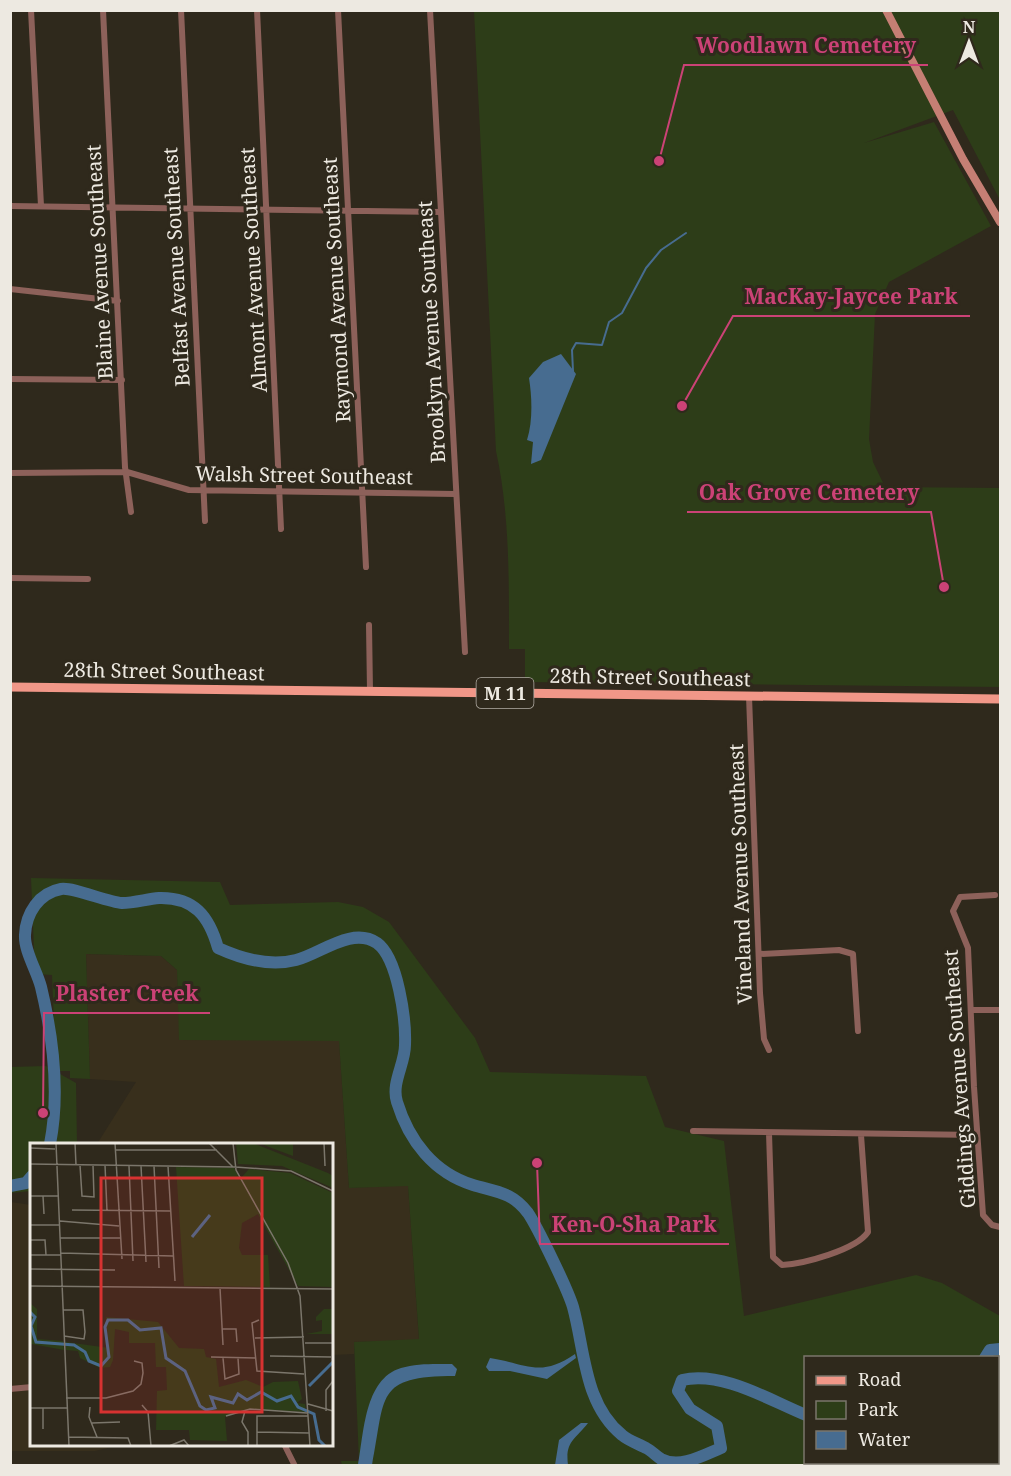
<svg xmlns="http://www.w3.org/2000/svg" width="1011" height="1476" font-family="'Noto Serif',serif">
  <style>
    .built { fill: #382f1c }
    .green { fill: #2d3d18 }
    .water { fill: #476c90 }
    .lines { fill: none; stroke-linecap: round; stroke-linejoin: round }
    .stream { stroke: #476c90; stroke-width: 2 }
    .river { stroke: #476c90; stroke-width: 12 }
    .street { stroke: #8d615a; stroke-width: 6 }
    .secondary { stroke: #c57f74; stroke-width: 8 }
    .primary { stroke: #f19788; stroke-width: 9 }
    .labels { text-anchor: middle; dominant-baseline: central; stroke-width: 6; stroke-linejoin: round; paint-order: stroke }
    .shield { fill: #2f291c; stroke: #b4afa6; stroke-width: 1.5 }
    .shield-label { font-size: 18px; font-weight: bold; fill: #ede9e1 }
    .street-label { font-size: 20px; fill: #ede9e1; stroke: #2f291c }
    .inset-river { fill: none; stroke: #476c90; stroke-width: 3 }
    .inset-road { fill: none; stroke: #7b766b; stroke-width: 1.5 }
    .view { fill: #d73231; fill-opacity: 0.15; stroke: #d73231; stroke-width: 3 }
    .inset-edge { fill: none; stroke: #ede9e1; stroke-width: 3 }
    .leader { fill: none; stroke: #cb4276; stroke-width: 2 }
    .callout-dot { fill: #cb4276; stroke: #2f291c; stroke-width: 2 }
    .callout-label { font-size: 21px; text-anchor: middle; font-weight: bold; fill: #cb4276; stroke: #2f291c; stroke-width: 6; stroke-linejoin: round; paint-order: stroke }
  </style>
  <rect width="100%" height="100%" fill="#2f291c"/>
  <path class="built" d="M86,954L161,956L177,970L180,1040H339L349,1188L408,1185L419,1340L354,1342V1354L332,1355V1144H97L136,1082L90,1079Z
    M11,1202L31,1205L32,1444L120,1445L95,1451H11Z"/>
  <path class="green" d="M474,11H1000V200L953,110L864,143L934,122L991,226L889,282L875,314L869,439L873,462L885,487L1000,488V687L525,682V649H509C509,583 510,515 496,451Z
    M31,878L220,882L230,905L338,902L363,907L389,922L475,1038L490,1072L646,1076L665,1127L724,1141L744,1316L916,1275L942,1283L1000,1316V1452H998V1358H806V1462L915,1463L909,1466L342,1465L341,1461H359L354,1342L419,1339L408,1186L349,1188L339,1041L179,1040L177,970L161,956L86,954L90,1079L70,1078V1071H56L52,975L35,974Z
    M46,1066L76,1083L77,1144H32L31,1191L11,1193V1067Z"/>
  <path class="water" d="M561,354L576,374L541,460L531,464L533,442L527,440C533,421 532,397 529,378L543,362Z
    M575,1354L576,1358L547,1379L510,1371H489L486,1367L490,1358C528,1364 540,1378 575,1354Z
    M452,1364L457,1369L455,1376C374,1376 386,1396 372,1465H358C364,1434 364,1379 401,1368C417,1363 436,1364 452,1364Z
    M581,1423H588C575,1440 565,1441 568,1465H555L559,1440Z"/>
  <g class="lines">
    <path class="stream" d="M573,371L572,350L576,343L602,345L609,322L622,313L646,268L661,250L686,233"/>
    <path class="river" d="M50,1144C60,1093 53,1037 41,987C37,971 24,951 25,935C26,913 39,893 61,889C73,887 107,902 122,903C134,903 147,899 159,898C194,897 209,916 218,948C242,959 269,967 296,960C320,954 352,926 377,943C398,958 406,1020 405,1045C405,1064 391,1083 397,1102C409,1141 434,1173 473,1185C497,1192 512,1192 528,1213C538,1228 568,1290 573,1307C585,1351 584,1404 622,1435C629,1441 639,1444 646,1448C652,1451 656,1456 661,1459C680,1469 704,1455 721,1448L717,1426L690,1409L678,1391L682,1380C723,1371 769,1400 806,1415
      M10,1186L26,1183L32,1176
      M985,1358L990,1350L1000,1349"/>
    <path class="street" d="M31,10L41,206
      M103,10L125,467L131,512
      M181,10L205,521
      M257,10L281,529
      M338,10L366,567
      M430,10L465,652
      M10,206L441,212
      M10,289L118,301
      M10,379L122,380
      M10,473L127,472L189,490L455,494
      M10,578L88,579
      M369,625L370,691
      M749,696L760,993L764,1039L769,1050
      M995,895L960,897L953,911L968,948L974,1087L983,1215L992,1225L1000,1227
      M760,954L839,950L853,954L858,1031
      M971,1010H1000
      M693,1131L977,1135
      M769,1133L773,1257L782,1265C803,1264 856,1250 868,1232L861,1135
      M10,1389L32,1387
      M284,1444L295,1466
      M998,1456H1000
      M912,1466L919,1462"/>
    <path class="secondary" d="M886,10L963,159L1000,222"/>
    <path class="primary" d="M10,687L1000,699"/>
  </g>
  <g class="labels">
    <rect class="shield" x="476.5" y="678" width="57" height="30" rx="4.5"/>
    <g class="shield-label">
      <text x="505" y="693">M 11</text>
    </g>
    <g class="street-label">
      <text transform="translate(99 262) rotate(-93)">Blaine Avenue Southeast</text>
      <text transform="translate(176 267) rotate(-93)">Belfast Avenue Southeast</text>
      <text transform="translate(253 270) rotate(-93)">Almont Avenue Southeast</text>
      <text transform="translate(336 290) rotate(-93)">Raymond Avenue Southeast</text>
      <text transform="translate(431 332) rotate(-93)">Brooklyn Avenue Southeast</text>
      <text transform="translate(304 475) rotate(1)">Walsh Street Southeast</text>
      <text transform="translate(164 671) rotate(1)">28th Street Southeast</text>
      <text transform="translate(650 677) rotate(1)">28th Street Southeast</text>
      <text transform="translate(740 874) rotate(-92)">Vineland Avenue Southeast</text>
      <text transform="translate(959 1079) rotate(-94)">Giddings Avenue Southeast</text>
    </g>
  </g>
  <g transform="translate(30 1143)">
    <rect width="303" height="303" fill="#2f291c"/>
    <path d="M206,0H223L298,30L303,33V45L252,23L208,21ZM230,0H263V13L239,4ZM146,24L204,25L210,36L219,26L260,30L303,50V144L268,143L228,71L212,80L209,105L212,112H238L240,144L154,143ZM0,160L7,166V196L33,198L34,207L1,201L0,204ZM294,166H303V191H276L292,188V177L286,178V174ZM76,174L128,179L149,205L174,206L176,214L186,216L189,244L216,237L233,244L243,239L268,238L272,256L267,260L275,261L276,269L219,266L195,274L197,298L160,297L159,287H126L127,248L137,247L136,224H126L125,200H99V189L85,186L83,217L80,224L70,225L50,215L48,208L36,207V199L79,205Z" fill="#2d3d18"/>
    <path class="inset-river" d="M162,94L180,72M0,169L5,174L1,183L6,199L44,202L55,209L59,218L71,223L79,214L75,184L78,177H98L110,187L131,185L136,215L155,228L170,263L176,267L185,265L181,254L203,260L208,251L217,257L231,249L247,258L261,253L268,264L284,271L289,297L295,303M279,243L303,219"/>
    <path class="inset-road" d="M26,0L39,303M45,0L46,22M85,0L92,116M179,0L203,24M203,0L206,27L258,120L270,153L280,303M294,0L295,23M0,5L25,6M85,7H187M0,21L205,24M50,22L52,53L64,54L63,22M75,22L77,68M99,23L103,118M111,23L116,119M124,23L129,125M138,23L145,138M205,24L261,28L303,48M0,53H28M13,53L14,71M42,67L141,68M30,78L89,83M0,82H30M30,95H90M0,97H15L16,112M31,110L143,113M0,112H31M0,126L85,127M0,143L303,146M190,145L193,202M33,167H53L55,189L54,196L34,193M229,177L222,180L227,228L274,231M192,186H206L207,199M225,195L274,194M275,200H303M240,213L301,214M181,214L226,215M193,215L195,236L209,231L208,215M36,255H76L103,248L111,241L113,230L112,220L104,218M278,261L303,268M112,262L118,269L121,303M60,264L59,274L67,294M0,265H37M13,265V286M215,268L212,279L218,289V303M296,268V247L303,238M196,273L220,266L277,270M62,280L90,279M227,289L279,290M38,294L98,295L101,303M139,303L154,297L159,303M227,303V273H278"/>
    <path class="view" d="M71,35H232V269H71Z"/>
    <rect width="303" height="303" class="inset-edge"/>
  </g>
  <path class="leader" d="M659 161L684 65H928M682 406L733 316H970M944 587L931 512H687M43 1113L44 1013H210M537 1163L540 1244H729"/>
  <g class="callout-dot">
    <circle cx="659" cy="161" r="6"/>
    <circle cx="682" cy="406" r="6"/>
    <circle cx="944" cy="587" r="6"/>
    <circle cx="43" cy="1113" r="6"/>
    <circle cx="537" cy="1163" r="6"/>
  </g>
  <g class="callout-label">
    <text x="806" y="53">Woodlawn Cemetery</text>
    <text x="851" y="304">MacKay-Jaycee Park</text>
    <text x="809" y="500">Oak Grove Cemetery</text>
    <text x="127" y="1001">Plaster Creek</text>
    <text x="634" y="1232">Ken-O-Sha Park</text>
  </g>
  <rect width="1011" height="1476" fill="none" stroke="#ede9e1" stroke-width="24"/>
  <rect x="804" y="1356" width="195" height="108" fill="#2f291c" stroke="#7b766b" stroke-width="1.5"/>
  <rect x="816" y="1376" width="30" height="9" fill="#f19788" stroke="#7b766b" stroke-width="1.5"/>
  <text x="858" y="1386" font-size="18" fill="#ede9e1">Road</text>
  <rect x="816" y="1401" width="30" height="18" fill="#2d3d18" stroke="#7b766b" stroke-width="1.5"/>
  <text x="858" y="1416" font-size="18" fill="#ede9e1">Park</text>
  <rect x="816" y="1431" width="30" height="18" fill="#476c90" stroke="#7b766b" stroke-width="1.5"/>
  <text x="858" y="1446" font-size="18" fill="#ede9e1">Water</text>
  <g transform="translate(969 42)" stroke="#2f291c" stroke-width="4.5" paint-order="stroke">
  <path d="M0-4.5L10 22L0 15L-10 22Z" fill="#ede9e1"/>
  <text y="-9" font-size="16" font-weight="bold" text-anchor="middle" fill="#ede9e1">N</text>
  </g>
</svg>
